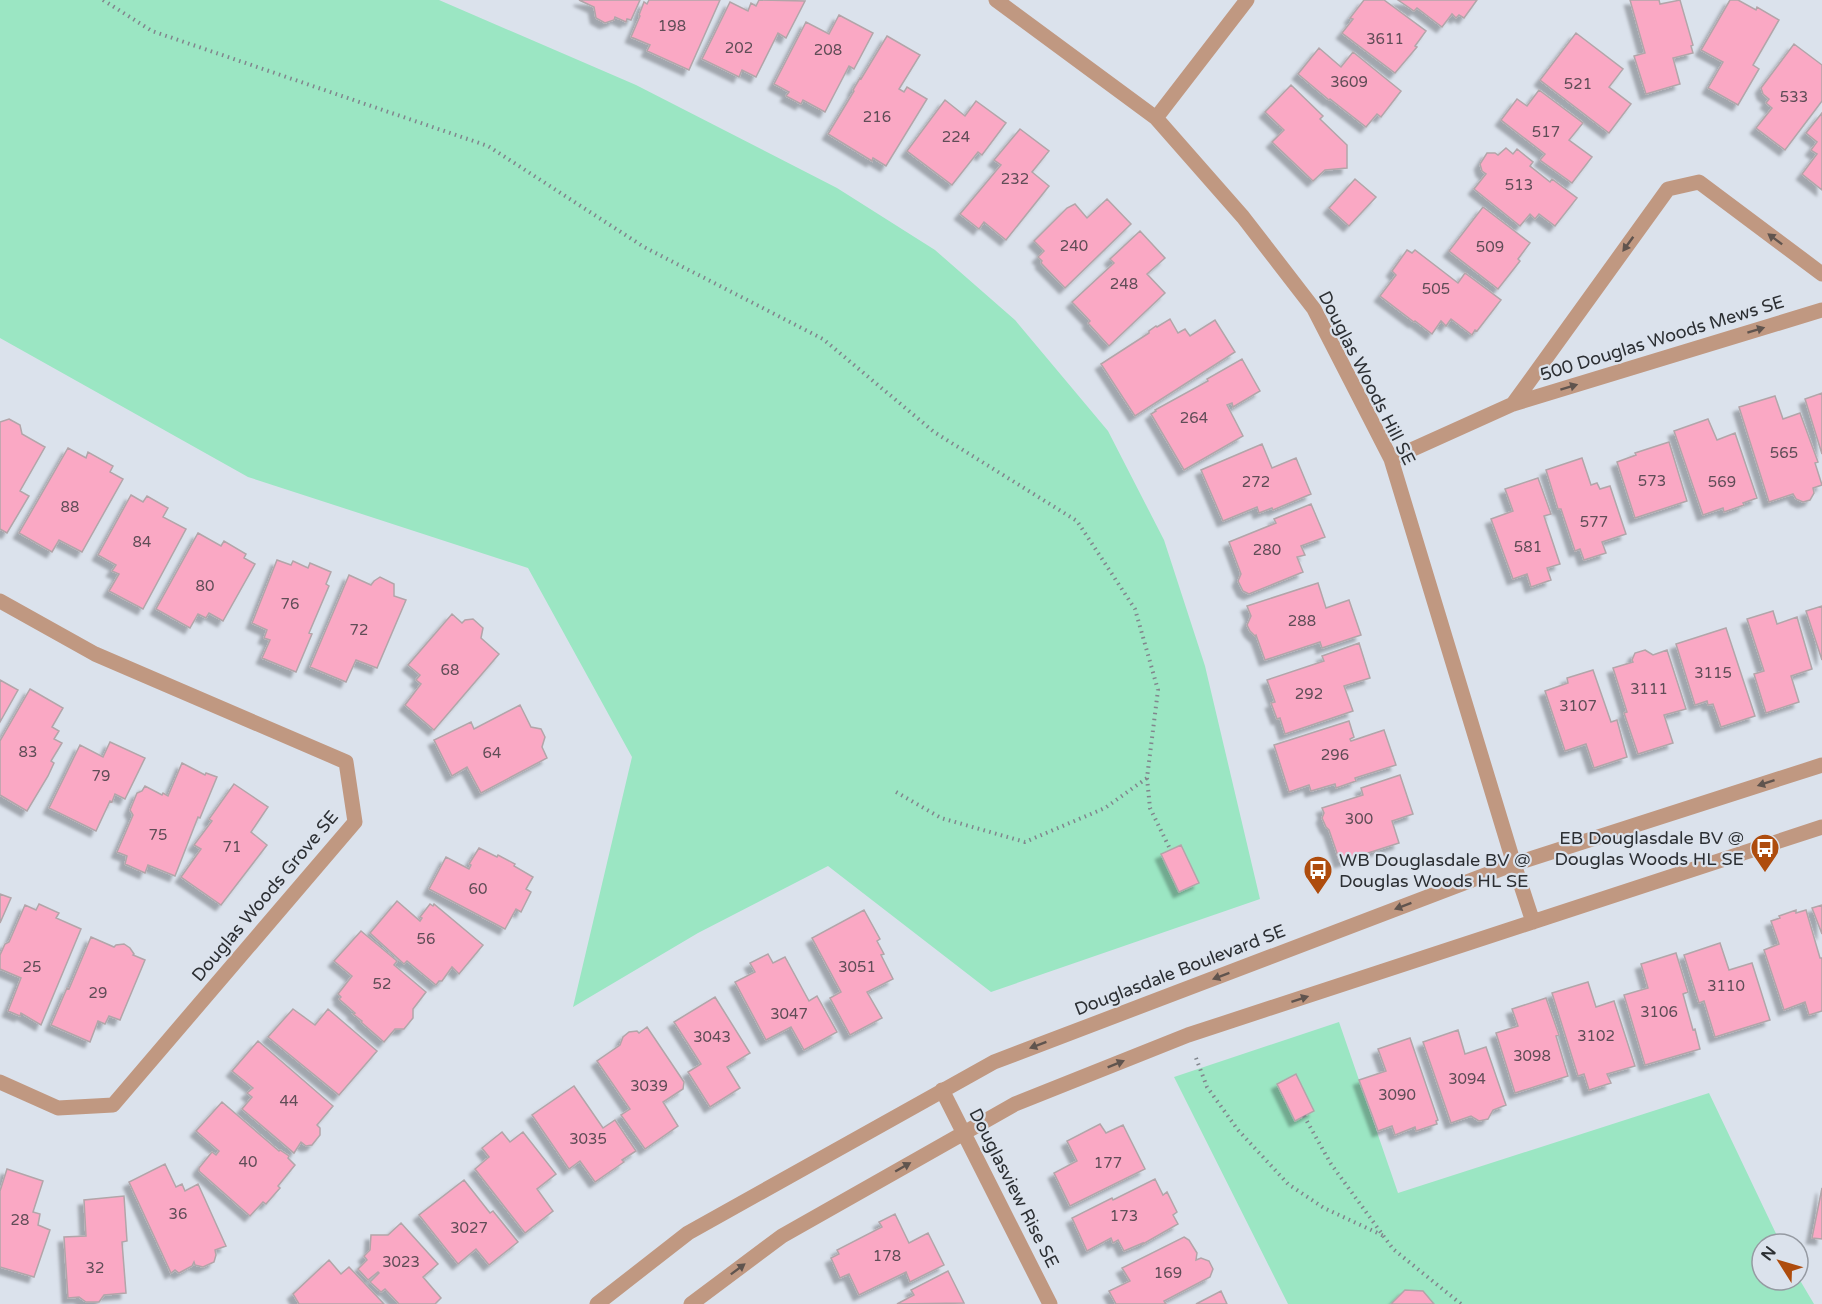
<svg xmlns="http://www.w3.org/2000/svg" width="1822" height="1304" font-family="'Varela Round',sans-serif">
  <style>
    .green { fill: #9be6c3 }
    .building { fill: #faa8c4; stroke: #b2a5a9; stroke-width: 1.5; filter: url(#shadow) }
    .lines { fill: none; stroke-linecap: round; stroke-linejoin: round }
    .path { stroke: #81868d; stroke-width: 4; stroke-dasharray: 1.5 4.5; stroke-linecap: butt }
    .minor { stroke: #c09881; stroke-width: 15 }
    .oneway { fill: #60544e }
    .labels { text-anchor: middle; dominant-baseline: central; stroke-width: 4.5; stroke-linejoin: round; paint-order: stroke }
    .number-label { font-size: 15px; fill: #604d57 }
    .street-label { font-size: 18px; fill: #2c2f33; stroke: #dbe2ec }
    .poi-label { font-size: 18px; fill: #2c2f33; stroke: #dbe2ec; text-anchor: end }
  </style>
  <defs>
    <filter id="shadow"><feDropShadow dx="-5.5" dy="5.5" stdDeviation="1.5" flood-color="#0004"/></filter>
  </defs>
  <rect width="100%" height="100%" fill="#dbe2ec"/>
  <path class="green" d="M0,0H439L636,85L837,188L935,250L1015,320L1108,431L1164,540L1205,666L1260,899L991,992L828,866L698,933L573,1007L632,757L528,568L248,477L0,338Z
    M1339,1022L1398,1193L1709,1093L1781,1244H1762V1280H1798V1277L1814,1304H1288L1174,1077Z"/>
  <path class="building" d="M579,0H640L631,20L627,19L626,22L615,17L614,20L605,23L596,18L594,7Z
    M649,0H720L689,70L647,51L650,45L631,37L640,16L639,15L644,2L647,4Z
    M759,0L805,1L786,38L778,33L756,77L742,70L739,77L702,59L730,2L748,11L751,3L756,6Z
    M1364,0H1384L1426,31L1415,46L1417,47L1395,73L1342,33L1353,19L1350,18Z
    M1398,0H1477L1464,18L1459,15L1456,18L1452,14L1442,27L1417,8L1414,11Z
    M1630,0H1659L1660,4L1680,0L1693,45L1691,46L1693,53L1673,58L1680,84L1646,94L1634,56L1645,53Z
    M1730,0H1738L1756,10L1757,7L1779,20L1753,65L1759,69L1738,105L1708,88L1723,62L1701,50Z
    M839,15L873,33L854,69L849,66L825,112L803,100L801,104L786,96L789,92L774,84L806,22L829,34Z
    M1576,33L1623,69L1609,87L1631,104L1609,133L1540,80Z
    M887,36L920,55L899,89L904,92L907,87L927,99L886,166L873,158L872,161L828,134L854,91L853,90L860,78L861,79Z
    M1794,44L1822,65V101L1785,150L1756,128L1772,108L1766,103L1769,99L1763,94L1761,88Z
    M1319,48L1341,67L1353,52L1401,91L1381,117L1377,114L1366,127L1330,99L1329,100L1298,74Z
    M1291,85L1323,116L1320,119L1347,145V168L1325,170L1313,181L1272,142L1284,130L1265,112Z
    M1539,90L1583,123L1569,140L1592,157L1572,183L1540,160L1545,154L1501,120L1517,99L1527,106Z
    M945,100L965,116L976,101L1006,123L982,155L978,152L952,185L907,151Z
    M1822,113V190L1802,174L1817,154L1811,150L1817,142L1806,133Z
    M1020,129L1049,151L1032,172L1049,186L1006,240L984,222L979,229L960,214L1001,165L994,160Z
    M1506,148L1513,154L1517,149L1533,162L1530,166L1550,182L1552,179L1577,198L1555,226L1539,214L1535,219L1530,214L1520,226L1474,189L1486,174L1482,171L1480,164L1487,153H1495L1498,155Z
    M1355,179L1376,197L1349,226L1329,208Z
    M1107,199L1131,224L1065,288L1041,263L1042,261L1038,257L1044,251L1034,241L1067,208L1075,204L1087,218Z
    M1483,207L1530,243L1518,259L1520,261L1498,289L1449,251Z
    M1140,231L1165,258L1147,274L1165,293L1109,346L1088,323L1090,321L1072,302L1114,263L1110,259Z
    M1407,250L1412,253L1415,250L1458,283L1465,273L1501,300L1477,331L1475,330L1472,335L1451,319L1446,326L1441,321L1432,334L1415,321L1414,322L1380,296L1396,275L1392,271Z
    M1170,319L1178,333L1185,329L1190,336L1215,320L1235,352L1135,416L1101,364L1149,333V331L1156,326L1157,327Z
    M1242,359L1260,391L1233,407L1232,403L1227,405L1243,436L1184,470L1151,414L1156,411L1155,410L1208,381L1207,379Z
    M1822,393V454L1805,399Z
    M1775,396L1783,419L1800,413L1818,462L1815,463L1822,485L1813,488L1814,493L1810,500L1803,502L1796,499L1793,494L1769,502L1739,407Z
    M9,419L20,425L22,434L45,447L20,491L29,496L7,533L0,529V422Z
    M1708,419L1717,440L1735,433L1757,498L1743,503L1744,505L1724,512L1723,508L1703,515L1674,431Z
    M1669,442L1687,501L1635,518L1617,462L1636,455L1635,453Z
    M1262,444L1272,468L1296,458L1311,494L1273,510L1272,508L1259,513L1257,507L1223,521L1201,470Z
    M68,448L86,458L88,452L113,466L110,472L123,479L82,552L59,540L52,552L19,533Z
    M1582,458L1591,485L1597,483L1600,489L1610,486L1626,534L1602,542L1606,553L1584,560L1580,549L1575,551L1561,509H1558L1546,470Z
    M1538,478L1551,514L1544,516L1560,564L1547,568L1551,580L1531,587L1527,574L1513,579L1491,519L1513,511L1505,489Z
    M131,495L143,502L147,496L168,508L163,517L186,529L143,609L109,591L119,574L112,571L116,565L98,555Z
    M1311,504L1325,537L1301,546L1305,555L1297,557L1303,572L1249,594L1243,591L1238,581L1241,574L1229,542L1276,523L1274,519Z
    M198,533L221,546L224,541L246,554L244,558L255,564L223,621L209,613L206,618L198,614L190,628L156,609Z
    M277,560L291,565L293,561L308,568L310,563L331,572L326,584L329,586L309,633L312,634L296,672L262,658L270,640L264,638L267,630L252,623Z
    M349,575L371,585L374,581L380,577L394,584V596L406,600L377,668L356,660L346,682L310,667Z
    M1318,583L1326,608L1349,600L1361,635L1322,648L1320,642L1265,660L1256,635L1255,636L1250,631L1247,625L1251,616L1247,606Z
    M1822,606V660L1806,611Z
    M1773,611L1777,624L1797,617L1812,669L1791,676L1799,702L1766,713L1754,674L1764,671L1747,619Z
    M452,614L462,623L465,620L473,619L483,628L481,638L499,654L434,730L405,705L421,684L416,680L420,675L408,665Z
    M1726,628L1755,716L1721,727L1713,704L1708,705L1707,701L1695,705L1676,644Z
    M1359,643L1370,678L1344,686L1353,711L1285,734L1280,718L1277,719L1271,703L1275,702L1267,680L1324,661L1322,656Z
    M1645,650L1653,655L1667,650L1686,709L1664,715L1673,743L1638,754L1624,713L1627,712L1613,668L1633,662L1632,660L1635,653Z
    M1593,670L1611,722L1617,720L1627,757L1594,768L1586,744L1565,751L1545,691L1568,683L1567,678Z
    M0,680L18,690L0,722Z
    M30,689L63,708L52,727L59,731L54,739L62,743L51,761L54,763L48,776L27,811L0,795V741Z
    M520,705L531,727L541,729L545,737L542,747L547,758L481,793L467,767L452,776L434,740L471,722L474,729Z
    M1349,721L1354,737L1350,739L1351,741L1384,730L1396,765L1355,778L1356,781L1336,788L1335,784L1311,791L1309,785L1289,792L1274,745Z
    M110,742L145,758L125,799L115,794L112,802L110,801L96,831L49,808L80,745L103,757Z
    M182,763L205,775L206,773L217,777L200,818L198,817L175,876L148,865L145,873L125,864L127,856L117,852L133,815L130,810L137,793L142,791L145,786L162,795L163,793L168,796Z
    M1400,775L1413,814L1392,821L1399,843L1340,862L1329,830L1326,827L1322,818L1324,813L1322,808L1363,795L1361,788Z
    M234,784L268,807L251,832L267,845L221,905L181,877L201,849L194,845L212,821L209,819Z
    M1181,845L1199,883L1179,892L1161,854Z
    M479,848L497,857L498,855L515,864L514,866L533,877L526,889L531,892L521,912L516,909L505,929L429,889L446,857L469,869L471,865L469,864Z
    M0,894L11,898L0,923Z
    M397,901L420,921L422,918L420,917L430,904L433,906L434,904L483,945L459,974L452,967L442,981H439L436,985L407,961L404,964L370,933Z
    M39,904L59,913L56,918L81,929L41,1025L21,1013L20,1016L8,1011L21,978L0,969V955L5,944L9,942L25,905L36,910Z
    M1822,905V934L1812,908Z
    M864,910L880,939L877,941L884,954L881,955L893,979L867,992L882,1018L850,1035L830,998L841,992L812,938Z
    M1796,910V913L1806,910L1820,958H1822V1011L1809,1015L1805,1002L1784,1010L1764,950L1779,944L1771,921L1780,918L1779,916Z
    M361,931L397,961L394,965L426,992L413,1009V1018L404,1029H395L384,1042L361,1022L362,1021L353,1014L355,1013L339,999L341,997L338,994L352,976L334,961Z
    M91,937L114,947L116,945L124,944L130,948L134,954L133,955L145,960L120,1020L109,1016L105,1024L98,1021L90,1042L51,1025L67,988L69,989Z
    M1720,943L1729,970L1752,963L1770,1020L1715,1037L1704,1001L1699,1003L1684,955Z
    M1676,953L1688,992L1683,994L1693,1030L1695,1029L1700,1049L1645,1065L1624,995L1648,988L1641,964Z
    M768,954L773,963L785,957L809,1001L817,996L837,1032L804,1050L791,1027L766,1040L735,982L755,972L750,963Z
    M1588,982L1596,1007L1614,1001L1635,1066L1607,1074L1611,1083L1589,1090L1584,1074L1578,1076L1552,993Z
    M715,997L750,1053L727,1067L740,1088L710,1107L688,1072L701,1064L674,1022Z
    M1546,998L1559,1035L1556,1036L1568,1076L1515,1093L1496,1033L1518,1026L1512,1009Z
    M293,1009L315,1025L328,1009L377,1051L339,1095L268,1037Z
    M647,1027L684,1082L683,1089L663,1102L678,1126L645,1149L621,1115L630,1109L597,1061L620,1045L623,1037L629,1032L637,1031L639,1033Z
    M1458,1030L1465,1054L1486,1047L1506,1105L1493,1110L1488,1119L1479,1121L1471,1116L1451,1123L1423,1042Z
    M1410,1038L1438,1120L1436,1121L1437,1124L1416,1131L1415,1127L1395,1135L1392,1126L1378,1131L1359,1080L1386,1071L1378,1049Z
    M258,1041L333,1106L317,1125L320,1128V1135L312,1145L306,1146L301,1142L294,1153L242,1109L252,1097L247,1093L253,1088L232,1071Z
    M1296,1074L1314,1111L1295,1121L1277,1084Z
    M574,1086L603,1128L615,1120L636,1151L622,1160L624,1162L595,1182L580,1161L569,1169L532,1115Z
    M222,1102L279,1151L280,1150L289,1156L288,1158L295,1165L278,1186L280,1188L266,1204L263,1202L250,1216L199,1171V1168L212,1152L216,1155L219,1151L196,1131Z
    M1100,1124L1106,1133L1123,1125L1145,1169L1070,1206L1054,1173L1077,1161L1067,1141Z
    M502,1132L510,1142L523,1132L556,1174L537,1189L553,1211L525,1233L475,1169L489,1157L482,1148Z
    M165,1164L176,1187L182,1184L185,1191L198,1184L226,1246L215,1250L216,1255L214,1262L203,1267L195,1265L194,1262L192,1266L179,1273L175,1270L171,1273L129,1182Z
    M7,1169L43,1181L33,1212L40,1214L38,1225L50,1230L34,1277L0,1267V1191Z
    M1155,1179L1163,1195L1167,1192L1177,1212L1173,1215L1178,1224L1143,1244V1243L1124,1251L1118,1240L1113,1243L1111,1238L1087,1251L1072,1218L1112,1198L1113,1200Z
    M464,1180L490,1213L493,1211L518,1242L489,1265L476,1249L458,1264L419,1215Z
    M1822,1188V1239L1812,1238Z
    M124,1196L127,1241L122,1242L126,1293L104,1295L99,1302H86L79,1297L68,1298L64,1237L86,1236L84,1200Z
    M895,1214L909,1243L928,1233L944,1265L910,1282L906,1272L859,1295L849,1274L840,1278L831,1258L839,1254L837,1250L882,1227L879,1222Z
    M401,1223L438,1264L423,1277L441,1298L435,1304H399L385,1289L381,1292L370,1282L379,1273L378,1272L368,1280L358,1269L367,1260L364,1256L370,1250L371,1235H388Z
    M1184,1237L1189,1240L1197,1253L1196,1260L1201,1258L1209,1261L1213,1269L1210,1277L1164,1301L1166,1304H1116L1109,1291L1130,1281L1122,1268Z
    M329,1260L341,1274L349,1267L384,1304H299L293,1294Z
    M948,1271L964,1303L897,1304L914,1295L911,1290Z
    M1405,1290L1423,1291L1434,1304H1391Z
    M1221,1291L1227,1304H1196Z"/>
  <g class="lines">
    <path class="path" d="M103,0L152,31L488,146L644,247L823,339L934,432L1077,521L1135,609L1158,690L1147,778L1105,808L1025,842L941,818L896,792
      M1147,778L1150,808L1170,849
      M1196,1058L1207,1087L1238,1130L1288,1184L1324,1208L1384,1236
      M1304,1116L1331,1164L1393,1249L1461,1304"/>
    <path class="minor" d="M996,0L1156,118L1243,217L1314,309L1391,459L1514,864L1533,922
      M1156,118L1247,0
      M1513,404L1668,189L1699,182L1822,274
      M1391,459L1513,404L1822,310
      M0,601L95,654L346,762L355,822L113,1105L58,1108L0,1082
      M942,1090L1050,1304
      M597,1304L688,1233L994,1062L1514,864L1822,765
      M691,1304L782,1236L1015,1104L1188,1035L1822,827"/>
  </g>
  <defs><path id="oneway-solid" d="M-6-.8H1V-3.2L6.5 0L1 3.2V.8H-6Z" transform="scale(1.5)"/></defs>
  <g class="oneway">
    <use href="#oneway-solid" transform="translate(1775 239) rotate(-143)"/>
    <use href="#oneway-solid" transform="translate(1628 244) rotate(126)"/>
    <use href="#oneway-solid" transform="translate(1756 330) rotate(-17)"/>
    <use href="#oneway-solid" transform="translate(1569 387) rotate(-17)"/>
    <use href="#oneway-solid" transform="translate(1766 783) rotate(162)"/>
    <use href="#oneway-solid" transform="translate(1403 906) rotate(159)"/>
    <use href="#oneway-solid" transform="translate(1221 976) rotate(159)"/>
    <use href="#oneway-solid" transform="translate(1300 999) rotate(-18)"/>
    <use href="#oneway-solid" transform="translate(1038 1045) rotate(159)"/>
    <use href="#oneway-solid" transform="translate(1116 1064) rotate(-22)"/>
    <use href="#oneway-solid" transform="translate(903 1167) rotate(-30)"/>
    <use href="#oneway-solid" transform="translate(738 1269) rotate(-37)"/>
  </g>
  <defs>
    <g id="bus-pin" transform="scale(1.5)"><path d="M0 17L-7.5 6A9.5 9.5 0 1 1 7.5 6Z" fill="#ae4c0d" stroke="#dbe2ec"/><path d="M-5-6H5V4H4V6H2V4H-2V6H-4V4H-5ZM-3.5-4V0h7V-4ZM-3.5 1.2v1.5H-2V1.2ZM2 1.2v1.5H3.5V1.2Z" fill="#fff"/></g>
  </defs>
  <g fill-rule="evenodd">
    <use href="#bus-pin" x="1765" y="848"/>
    <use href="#bus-pin" x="1318" y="870"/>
  </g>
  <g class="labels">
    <g class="number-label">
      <text x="672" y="26">198</text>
      <text x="1385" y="39">3611</text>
      <text x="739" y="48">202</text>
      <text x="828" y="50">208</text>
      <text x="1349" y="82">3609</text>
      <text x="1578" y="84">521</text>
      <text x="1794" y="97">533</text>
      <text x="877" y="117">216</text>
      <text x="1546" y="132">517</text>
      <text x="956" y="137">224</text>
      <text x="1015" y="179">232</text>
      <text x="1519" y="185">513</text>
      <text x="1074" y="246">240</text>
      <text x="1490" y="247">509</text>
      <text x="1124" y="284">248</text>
      <text x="1436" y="289">505</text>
      <text x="1194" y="418">264</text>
      <text x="1784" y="453">565</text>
      <text x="1652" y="481">573</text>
      <text x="1256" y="482">272</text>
      <text x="1722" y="482">569</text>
      <text x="70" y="507">88</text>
      <text x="1594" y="522">577</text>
      <text x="142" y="542">84</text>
      <text x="1528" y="547">581</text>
      <text x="1267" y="550">280</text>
      <text x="205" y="586">80</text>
      <text x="290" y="604">76</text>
      <text x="1302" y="621">288</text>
      <text x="359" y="630">72</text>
      <text x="450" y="670">68</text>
      <text x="1713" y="673">3115</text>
      <text x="1649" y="689">3111</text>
      <text x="1309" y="694">292</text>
      <text x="1578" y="706">3107</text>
      <text x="28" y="752">83</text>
      <text x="492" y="753">64</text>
      <text x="1335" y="755">296</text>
      <text x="101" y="776">79</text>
      <text x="1359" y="819">300</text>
      <text x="158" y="835">75</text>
      <text x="232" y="847">71</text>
      <text x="478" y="889">60</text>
      <text x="426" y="939">56</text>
      <text x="32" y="967">25</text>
      <text x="857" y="967">3051</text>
      <text x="382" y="984">52</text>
      <text x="1726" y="986">3110</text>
      <text x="98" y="993">29</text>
      <text x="1659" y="1012">3106</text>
      <text x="789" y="1014">3047</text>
      <text x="1596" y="1036">3102</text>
      <text x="712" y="1037">3043</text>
      <text x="1532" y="1056">3098</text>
      <text x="1467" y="1079">3094</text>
      <text x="649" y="1086">3039</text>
      <text x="1397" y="1095">3090</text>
      <text x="289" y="1101">44</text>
      <text x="588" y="1139">3035</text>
      <text x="248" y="1162">40</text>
      <text x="1108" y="1163">177</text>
      <text x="178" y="1214">36</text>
      <text x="1124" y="1216">173</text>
      <text x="20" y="1220">28</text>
      <text x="469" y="1228">3027</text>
      <text x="887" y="1256">178</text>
      <text x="401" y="1262">3023</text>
      <text x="95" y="1268">32</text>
      <text x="1168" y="1273">169</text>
    </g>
    <g class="street-label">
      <text transform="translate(1662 338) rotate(-17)">500 Douglas Woods Mews SE</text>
      <text transform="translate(1367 378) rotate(63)">Douglas Woods Hill SE</text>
      <text transform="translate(265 896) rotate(-50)">Douglas Woods Grove SE</text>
      <text transform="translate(1180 970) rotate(-21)">Douglasdale Boulevard SE</text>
      <text transform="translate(1014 1188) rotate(63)">Douglasview Rise SE</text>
    </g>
    <g class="poi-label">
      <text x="1744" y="838">EB Douglasdale BV @<tspan x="1744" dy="21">Douglas Woods HL SE</tspan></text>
      <text x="1339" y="860" text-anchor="start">WB Douglasdale BV @<tspan x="1339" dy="21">Douglas Woods HL SE</tspan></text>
    </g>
  </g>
  <g transform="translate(1780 1262) rotate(307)"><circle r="28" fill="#dbe2ec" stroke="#959aa2" stroke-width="1.5"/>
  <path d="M0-4.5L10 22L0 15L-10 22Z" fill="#ae4c0d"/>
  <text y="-9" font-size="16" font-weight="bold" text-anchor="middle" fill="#2c2f33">N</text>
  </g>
</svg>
